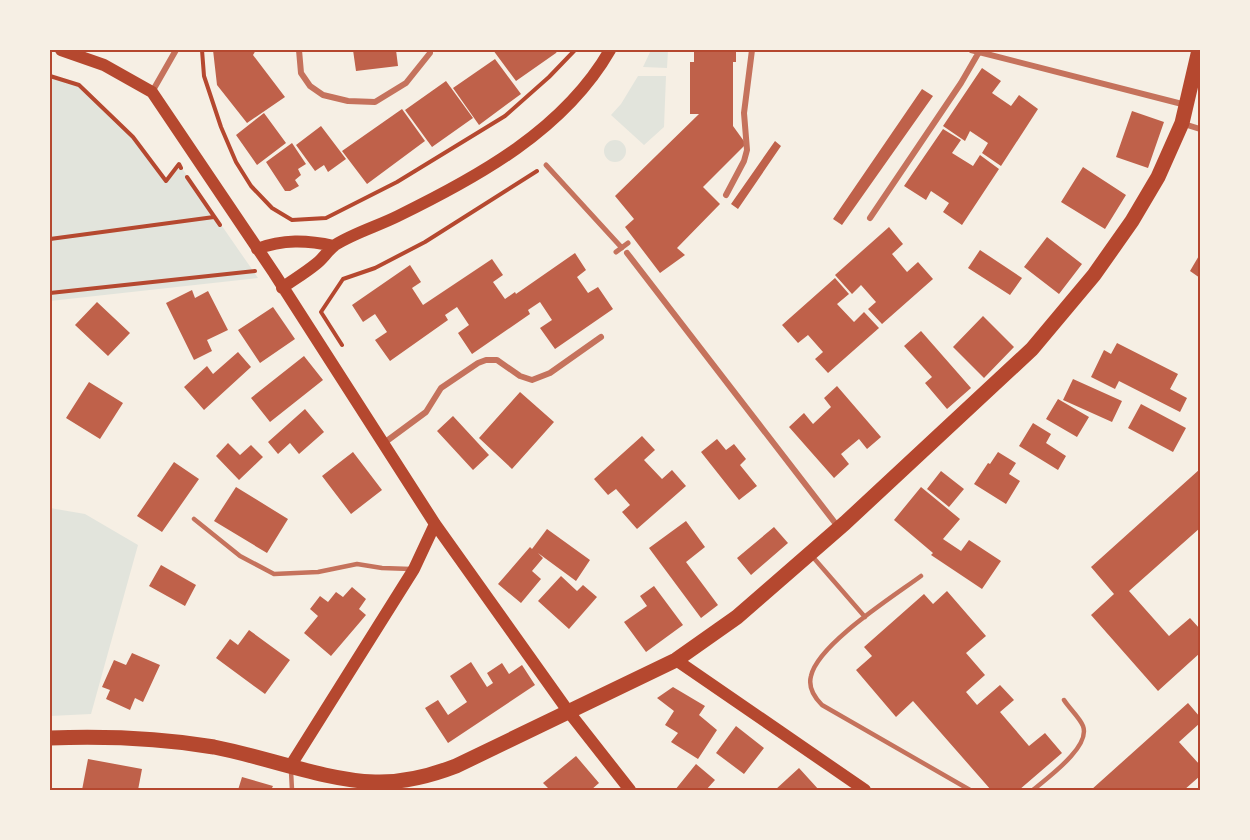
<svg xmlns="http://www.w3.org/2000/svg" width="1250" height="840" font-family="'IBM Plex Sans',sans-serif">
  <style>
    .green { fill: #e2e4dc }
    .building { fill: #bf614a }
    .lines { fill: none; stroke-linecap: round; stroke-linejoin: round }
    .path { stroke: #b5482f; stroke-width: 4 }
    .service { stroke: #c5725c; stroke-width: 4.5 }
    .pedestrian { stroke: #c5725c; stroke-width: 5 }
    .minor { stroke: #c5725c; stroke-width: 6 }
    .secondary { stroke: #b5482f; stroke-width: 12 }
    .primary { stroke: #b5482f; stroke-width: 15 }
    .neatline { fill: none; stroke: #b5482f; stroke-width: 2 }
  </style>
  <rect width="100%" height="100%" fill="#f6efe4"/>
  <path class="green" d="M651,50H668L667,68L643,67Z
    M50,76L79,85L133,137L165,180L179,164L258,278L50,301Z
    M638,76H666L664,127L644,145L611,115L621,104Z
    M604 151a11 11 0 1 1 22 0a11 11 0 1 1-22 0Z
    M50,508L85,514L138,545L91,714L50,716Z"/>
  <path class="building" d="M213,50H256L253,55L285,97L247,123L217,85Z
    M353,50H396L398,66L356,71Z
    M493,50H558L556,53L516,81Z
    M694,50H736V62H733V126L746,144L703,187L720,204L677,248L685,255L660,273L625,227L634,219L615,196L699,114H690V62H694Z
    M495,59L521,94L479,125L453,88Z
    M982,68L1001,81L992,93L1011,106L1019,95L1038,109L1001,166L982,153L988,143L970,131L965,141L943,126Z
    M446,81L473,118L432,147L405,110Z
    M922,89L933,96L842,225L833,219Z
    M402,109L425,141L367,184L342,151Z
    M1132,111L1164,122L1148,168L1116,157Z
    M264,113L286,143L257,165L236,135Z
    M321,126L346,159L328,172L324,165L315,171L296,145Z
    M943,129L961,140L952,153L973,166L980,155L999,169L962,225L943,212L949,203L931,191L926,200L904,186Z
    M775,141L781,146L738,209L731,204Z
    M292,143L306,164L298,169L301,175L295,180L299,186L290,191H285L266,162Z
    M1083,167L1126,195L1105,229L1061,202Z
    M889,227L903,244L892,254L907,272L918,262L933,279L882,324L868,309L876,302L861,285L852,294L835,275Z
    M1047,237L1082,264L1059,294L1024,267Z
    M980,250L1022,278L1010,295L968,268Z
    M575,253L586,270L577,277L588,293L598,287L613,309L555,349L540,328L552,320L540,302L528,310L530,314L472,354L458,333L469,325L457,307L445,315L448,320L390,361L375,340L387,332L375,314L363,322L352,305L410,265L421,282L412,288L423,305L492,259L503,275L493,282L505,299L515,292L516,294Z
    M1200,254V278L1190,271Z
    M835,278L849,294L837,304L854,322L864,312L879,328L828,373L815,359L823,352L808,335L798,343L782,325Z
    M192,290L195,298L208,291L228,330L207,340L212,351L194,360L166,303Z
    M97,302L130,333L108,356L75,325Z
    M273,307L295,339L260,363L238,330Z
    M983,316L1014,347L984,378L953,347Z
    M921,331L971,388L947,409L925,383L932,377L904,346Z
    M1117,343L1178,374L1170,389L1187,398L1180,412L1119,381L1115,389L1091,377L1104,350L1111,354Z
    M238,352L251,367L204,410L184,387L207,366L213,374Z
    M304,356L323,380L270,422L251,398Z
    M1073,379L1122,401L1112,422L1063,400Z
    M89,382L123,403L100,439L66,418Z
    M837,386L881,437L867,449L859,439L841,454L849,464L834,478L789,427L804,413L813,424L831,407L824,398Z
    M520,392L554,422L512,469L479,438Z
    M1058,399L1089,417L1077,437L1046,419Z
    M1141,404L1186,428L1173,452L1128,428Z
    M305,409L324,432L299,454L290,443L278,454L268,442Z
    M453,416L489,455L473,470L437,431Z
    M1033,423L1051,434L1046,443L1066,456L1058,470L1019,446Z
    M642,436L655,450L644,460L662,479L672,470L686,486L637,529L622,512L630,505L616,489L608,495L594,479Z
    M717,439L726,450L734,444L746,459L740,465L757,486L739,500L701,452Z
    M228,443L240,455L251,445L263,457L239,480L216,456Z
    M353,452L382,490L351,514L322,476Z
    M998,452L1016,463L1009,474L1020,481L1006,504L974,484L988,463L990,464Z
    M174,462L199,479L162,532L137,516Z
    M1200,469V528L1129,591L1169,636L1190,618L1200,629V653L1158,691L1091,615L1114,594L1091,567Z
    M941,471L964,489L949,507L927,489Z
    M236,487L288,519L267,553L214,521Z
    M921,487L960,519L943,539L961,551L969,540L1001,561L982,589L931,555L933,553L894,520Z
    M686,521L705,547L686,562L718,605L701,618L649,548Z
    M774,527L788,543L751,575L737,558Z
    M547,529L590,560L576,581L538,553L543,558L532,571L541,579L521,603L498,584L530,547L532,549Z
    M161,565L196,585L185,606L149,586Z
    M561,576L577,591L583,585L597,597L569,629L538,601Z
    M654,586L683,625L646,652L624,622L647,606L640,596Z
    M352,587L366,599L359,609L366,615L331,656L304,633L318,616L310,609L320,596L328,602L336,592L343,597Z
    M947,591L986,636L966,653L985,675L966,692L977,705L1000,685L1014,700L1000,712L1029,746L1045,733L1062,753L1019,790H991L913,701L896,717L856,670L872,656L864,647L924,594L933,604Z
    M249,630L290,660L265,694L216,658L230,639L238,645Z
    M132,653L160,665L143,702L135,698L130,710L106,699L110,690L102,687L114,660L126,665Z
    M471,662L487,687L493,683L487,673L502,663L509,674L522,665L535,685L448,743L425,708L438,700L448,715L467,702L450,676Z
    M673,687L705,706L699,715L717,730L698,759L671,742L678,733L665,725L674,711L657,698Z
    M1188,703L1200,717V723L1179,742L1200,765V776L1184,790H1091Z
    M736,726L764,748L744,774L716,753Z
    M576,756L599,783L591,790H550L543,783Z
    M88,759L142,769L138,790H82Z
    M696,764L715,780L706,790H675Z
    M799,768L819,790H775Z
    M242,777L273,786L271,790H238Z"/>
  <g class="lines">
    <path class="path" d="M202,50L204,76L221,127L236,162L251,186L272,208L292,220L326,218L397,182L505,116L549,77L575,50
      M50,76L79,85L133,137L166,181L179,164L181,168
      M187,177L220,225
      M50,239L214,217
      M50,293L255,271
      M342,345L321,312L343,279L375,268L425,242L537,171"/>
    <path class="service" d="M194,519L240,556L274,574L318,572L357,564L382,568L411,569
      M812,556L865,617
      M921,576C894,596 818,644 811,676C808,687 814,697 822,705L970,790
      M291,771L292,790
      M1033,790C1047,778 1091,747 1083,726C1080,718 1069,708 1064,700"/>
    <path class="pedestrian" d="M546,165L622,248
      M616,252L628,243"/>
    <path class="minor" d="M299,50L301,73L310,86L323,95L348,101L375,102L406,83L430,53V50
      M971,50L1186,105
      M152,92L176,50
      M1184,124L1200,129
      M726,195L744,161L747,150L744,113L752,50
      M870,218L961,83L979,52
      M627,253L839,528
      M384,443L426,412L441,388L478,363L486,360H497L520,376L532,380L550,373L601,337"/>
    <path class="secondary" d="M61,50L104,65L152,92L274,273L435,524L568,711L630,790
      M257,249C283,239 307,240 334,246
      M282,288C293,280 305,273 316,264C323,259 328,250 335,245C354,233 378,226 398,216C478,177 564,130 610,50
      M676,660L865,790
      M291,765L414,569L435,524"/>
    <path class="primary" d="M50,738C105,736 160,738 214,747C266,757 323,780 375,782C404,783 430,776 456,766L676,660L737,617L845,523L1032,349L1094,275L1132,221L1158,177L1182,123L1199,50"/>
  </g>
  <rect width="1250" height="840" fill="none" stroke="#f6efe4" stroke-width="102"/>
  <rect x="51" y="51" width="1148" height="738" class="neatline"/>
</svg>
